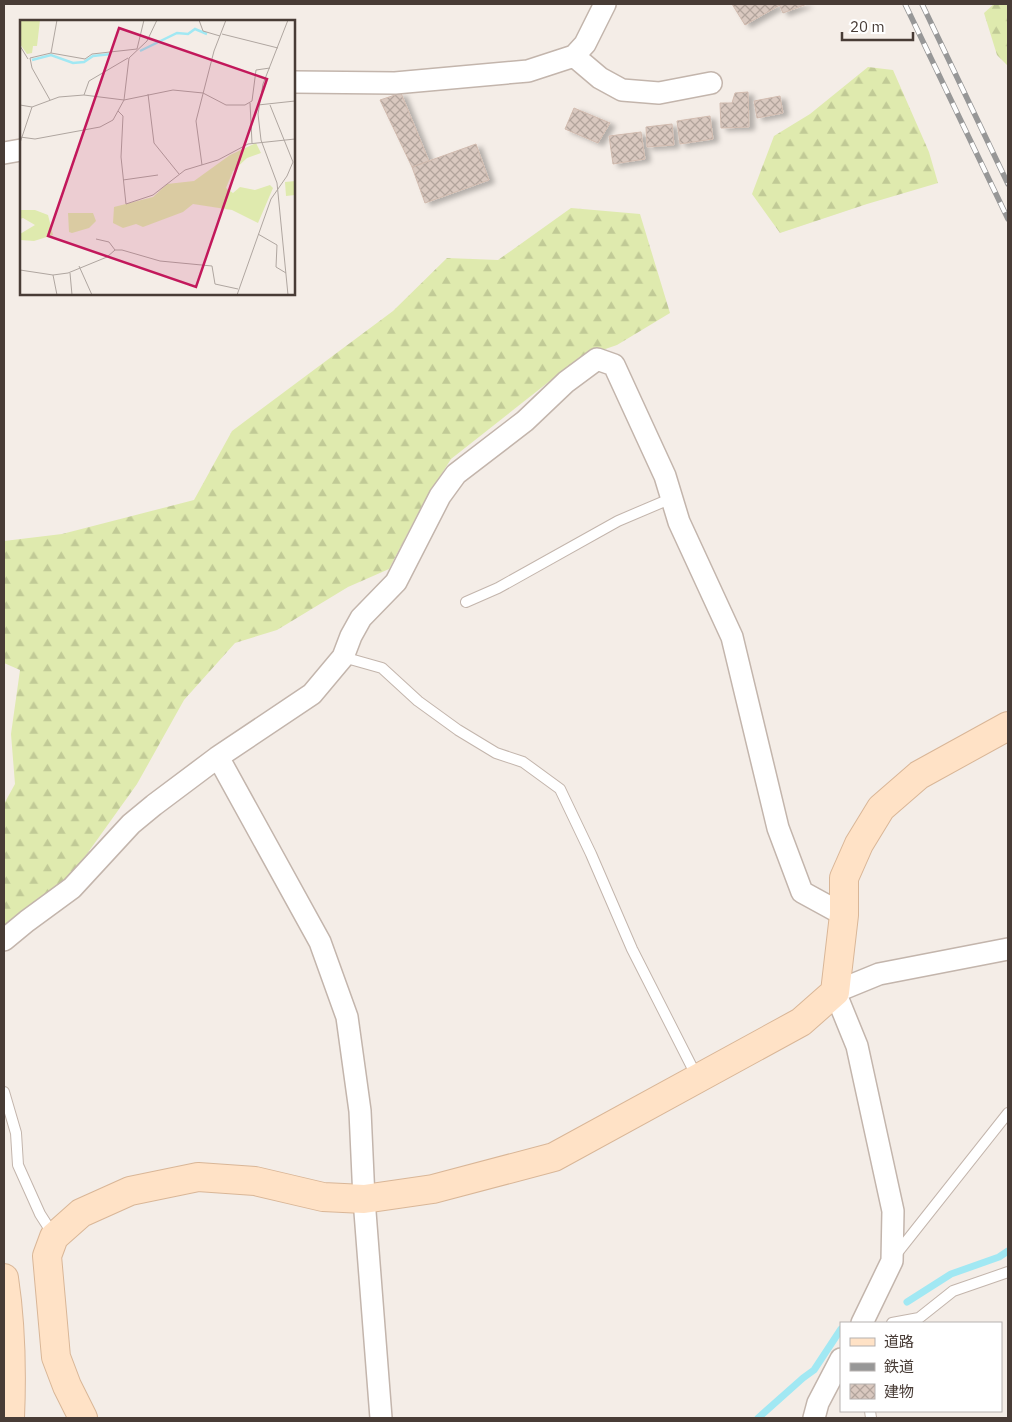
<svg xmlns="http://www.w3.org/2000/svg" width="1012" height="1422" font-family="'IBM Plex Sans','Noto Sans JP',sans-serif">
  <style>
    .forest { fill: url(#forest-firs) }
    .lines { fill: none; stroke-linecap: round; stroke-linejoin: round }
    .stream { stroke: #a1e8f3; stroke-width: 7 }
    .building { fill: url(#building-cross-hatch); stroke: #d1bbaf; filter: url(#shadow) }
    .lane-casing { stroke: #c3b5ac; stroke-width: 12 }
    .street-casing { stroke: #c3b5ac; stroke-width: 24 }
    .secondary-casing { stroke: #d9b697; stroke-width: 30 }
    .lane { stroke: #fff; stroke-width: 10 }
    .street { stroke: #fff; stroke-width: 21 }
    .secondary { stroke: #ffe2c6; stroke-width: 28 }
    .rail-casing { stroke: #979797; stroke-width: 5.5 }
    .rail { stroke: #fff; stroke-width: 4; stroke-dasharray: 11; stroke-linecap: butt }
    .inset-river { fill: none; stroke: #a1e8f3; stroke-width: 2.5 }
    .inset-road { fill: none; stroke: #afa6a0; stroke-width: 1 }
    .view { fill: #c2185b; fill-opacity: 0.15; stroke: #c2185b; stroke-width: 2.5 }
    .inset-edge { fill: none; stroke: #483c36; stroke-width: 2.5 }
  </style>
  <defs>
    <pattern id="forest-firs" width="22" height="20" patternUnits="userSpaceOnUse" patternTransform="scale(1.25)"><rect width="22" height="20" fill="#dfeaae"/><path d="M5 1l3.5 6h-7zM16 11l3.5 6h-7z" fill="#c1ca96"/></pattern>
    <pattern id="building-cross-hatch" width="8" height="8" patternUnits="userSpaceOnUse" patternTransform="scale(1.25)"><rect width="8" height="8" fill="#d9c8bf"/><path d="M0 0l8 8M0 8l8-8" fill="none" stroke="#b2a49c"/></pattern>
    <filter id="shadow"><feDropShadow dx="5.5" dy="3" stdDeviation="2.5" flood-color="#0004"/></filter>
  </defs>
  <rect width="100%" height="100%" fill="#f4ede7"/>
  <path class="forest" d="M994,4H1008V66L997,55L984,13Z
    M868,67L893,70L929,152L938,183L867,204L780,233L752,194L774,136L810,114Z
    M571,208L640,214L670,313L617,345L579,358L451,459L424,502L389,569L348,587L277,630L235,643L184,700L137,784L69,879L4,930V804L15,784L11,734L20,670L4,663V541L62,534L194,500L232,431L393,311L447,258L498,260Z"/>
  <g class="lines">
    <path class="stream" d="M907,1302L951,1274L999,1257L1008,1251
      M758,1418L803,1378L814,1370L841,1329"/>
  </g>
  <path class="building" d="M732,4H779L780,5L745,25Z
    M779,4H807L783,13Z
    M748,92L749,127L721,128L720,103H732L735,93Z
    M401,93L429,161L412,167L380,100Z
    M780,96L783,113L757,118L754,101Z
    M574,108L610,123L598,143L565,129Z
    M710,116L713,139L680,144L677,121Z
    M672,124L674,145L647,147L646,127Z
    M641,132L645,159L613,164L609,136Z
    M476,144L489,180L425,203L412,167Z"/>
  <g class="lines">
    <g class="lane-casing">
      <path id="lane" d="M466,602L498,588L618,521L672,498
        M343,657L382,668L418,701L458,730L496,753L523,762L560,789L591,854L632,949L697,1077
        M4,1092L16,1133L18,1165L40,1214L54,1236
        M894,1257L1008,1113
        M892,1323L919,1318L953,1291L1008,1272
        M870,1411L871,1418"/>
    </g>
    <g class="street-casing">
      <path id="street" d="M574,56L600,78L622,90L659,93L711,83
        M294,82L395,83L528,71L574,56L585,44L605,4
        M4,153L21,150
        M218,757L320,942L347,1017L360,1111L364,1199L381,1418
        M4,940L27,921L72,888L131,824L154,805L218,757L312,694L343,657L351,636L361,618L396,582L440,496L456,474L525,421L566,382L597,359L614,365L665,476L679,522L732,637L778,828L802,892L844,915
        M862,1323L892,1261L893,1211L857,1046L835,992L879,974L1008,949
        M814,1418L818,1403L841,1359"/>
    </g>
    <g class="secondary-casing">
      <path id="secondary" d="M4,1278C11,1324 12,1371 10,1418
        M83,1418L67,1386L56,1357L47,1256L54,1237L81,1213L130,1191L198,1177L255,1181L323,1197L364,1199L433,1189L554,1157L801,1022L835,992L844,915V878L859,844L881,808L919,775L1008,726"/>
    </g>
    <use href="#lane" class="lane"/>
    <use href="#street" class="street"/>
    <use href="#secondary" class="secondary"/>
    <g class="rail-casing">
      <path id="rail" d="M905,4L1008,219
        M922,4L1008,184"/>
    </g>
    <use href="#rail" class="rail"/>
  </g>
  <g transform="translate(20 20)">
    <rect width="275" height="275" fill="#f4ede7"/>
    <path d="M0,0H20L17,26H13L12,33L7,34L0,24ZM236,123L241,133L227,138L213,151L206,168L213,173L220,167L235,170L250,165L253,168L238,203L212,190L173,184L163,192L123,207L116,204L103,208L93,203L94,187L133,177L147,164L174,161L210,135ZM275,161V175L266,176L265,162ZM0,190H15L28,195L33,215L14,221L0,220V214L15,205L3,198L0,199ZM48,193H73L76,201L69,208L52,213L49,212Z" fill="#dfeaae"/>
    <path class="inset-river" d="M120,31L157,13L168,14L175,9L187,14M12,40L31,35L53,43L64,42L73,36L91,34"/>
    <path class="inset-road" d="M179,0L183,11L200,16M202,14L258,28M0,26L8,39M31,33L37,0M128,74L134,123L159,154M64,75L69,61L108,38M30,80L12,48L10,38L31,33L65,39L72,34L117,29L124,0M230,83L232,123M0,85L12,87L39,77L64,75L104,80L153,70L183,73L206,85H225L232,81L236,50L250,48M238,85L275,81M98,91L103,96L101,137L106,184L133,175L165,150L198,140L228,124L275,119M0,117L15,119L80,107L93,100L104,80L109,38L127,21L137,0M0,123L12,87M182,145L176,101L194,31L206,0M103,160L138,155M238,214L257,225L256,247L266,253M76,219L89,222L95,230M59,246L72,275M0,250L33,255L48,253L87,237L95,230H102L140,241L192,246L195,264L218,269M50,253L52,275M33,255L37,275M217,275L251,179L267,156L273,142L250,85M268,275L257,163L241,120L238,94L243,64L268,0"/>
    <path class="view" d="M99,8L247,59L176,267L28,216Z"/>
    <rect width="275" height="275" class="inset-edge"/>
  </g>
  <rect width="1012" height="1422" fill="none" stroke="#483c36" stroke-width="10"/>
  <rect x="840" y="1322" width="162" height="90" fill="#ffffff" stroke="#b6b1af"/>
  <rect x="850" y="1338" width="25" height="8" fill="#ffe2c6" stroke="#b6b1af"/>
  <text x="884" y="1347" font-size="15" fill="#483c36">道路</text>
  <rect x="850" y="1363" width="25" height="8" fill="#979797" stroke="#b6b1af"/>
  <text x="884" y="1372" font-size="15" fill="#483c36">鉄道</text>
  <rect x="850" y="1384" width="25" height="15" fill="url(#building-cross-hatch)" stroke="#b6b1af"/>
  <text x="884" y="1397" font-size="15" fill="#483c36">建物</text>
  <path d="M842 32v8h71v-8" fill="none" stroke="#483c36" stroke-width="2.5"/>
  <text x="850" y="32" font-size="15" fill="#483c36" stroke="#ffffff" stroke-width="4" paint-order="stroke">20 m</text>
</svg>
